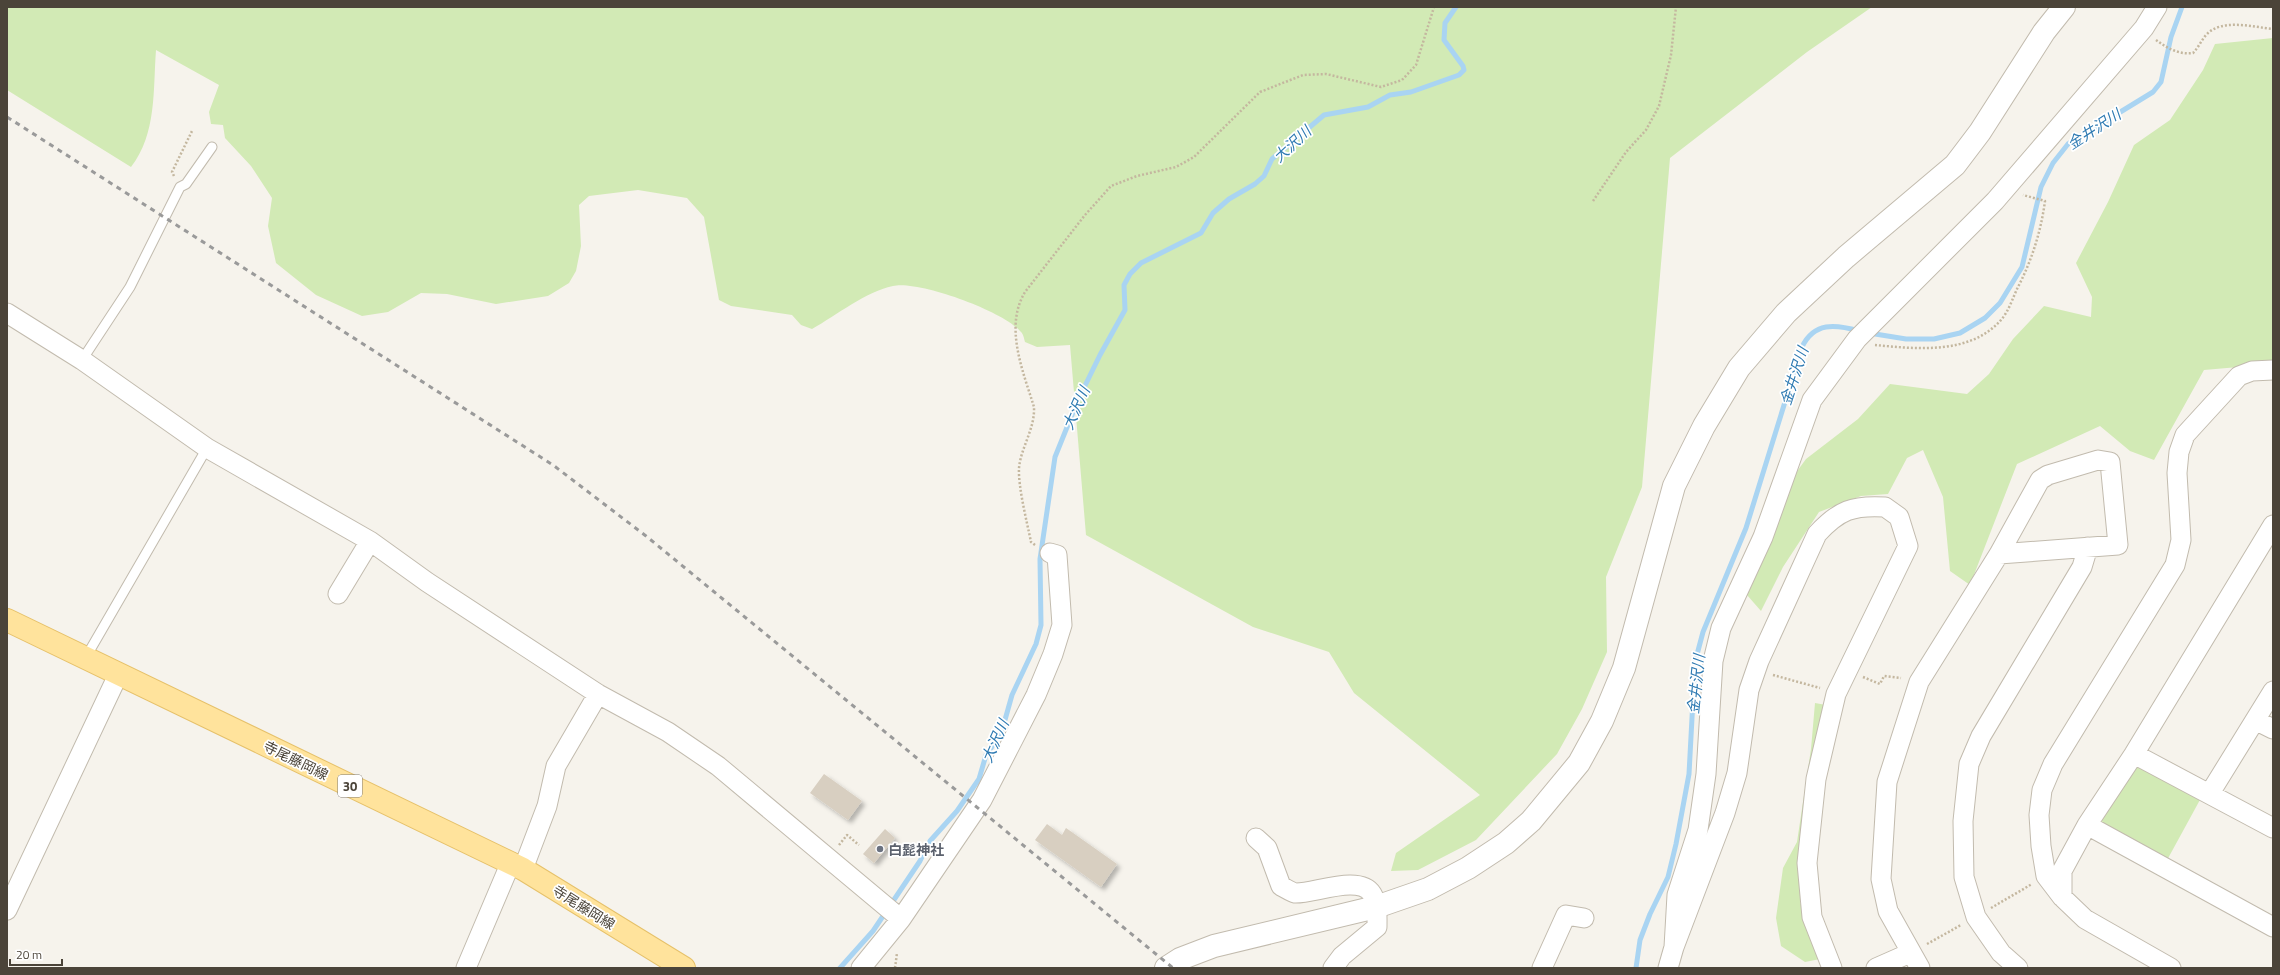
<svg xmlns="http://www.w3.org/2000/svg" width="2280" height="975" font-family="'Titillium Web','Noto Sans JP',sans-serif">
  <style>
    .green { fill: #d2eab5 }
    .lines { fill: none; stroke-linecap: round; stroke-linejoin: round }
    .stream { stroke: #a9d4f2; stroke-width: 5 }
    .building { fill: #d8cfc1; filter: url(#shadow) }
    .service-casing { stroke: #c2bbae; stroke-width: 11 }
    .minor-casing { stroke: #c2bbae; stroke-width: 21 }
    .tertiary-casing { stroke: #c2bbae; stroke-width: 24 }
    .primary-casing { stroke: #e6c16a; stroke-width: 24 }
    .path { stroke: #c4b79f; stroke-width: 2.5; stroke-dasharray: 2 2; stroke-linecap: butt }
    .service { stroke: #fff; stroke-width: 9 }
    .minor { stroke: #fff; stroke-width: 19 }
    .tertiary { stroke: #fff; stroke-width: 22 }
    .primary { stroke: #ffe39c; stroke-width: 22 }
    .rail { stroke: #9a9a9a; stroke-width: 3; stroke-dasharray: 5 5; stroke-linecap: butt }
    .worship-dot { fill: #6b7280; stroke: #fff; stroke-width: 1.5 }
    .labels { text-anchor: middle; dominant-baseline: central; stroke-width: 3.5; stroke-linejoin: round; paint-order: stroke }
    .shield { fill: #fff; stroke: #817c74; stroke-width: 1 }
    .shield-label { font-size: 13px; font-weight: bold; fill: #4b4439 }
    .street-label { font-size: 14px; fill: #4b4439; stroke: #fff }
    .worship-label { font-size: 14px; font-weight: bold; fill: #5b616d; stroke: #fff; text-anchor: start }
    .water-label { font-size: 15px; font-style: italic; fill: #2e7ab2; stroke: #fff }
  </style>
  <defs>
    <filter id="shadow"><feDropShadow dx="3.5" dy="3.5" stdDeviation="2" flood-color="#0004"/></filter>
  </defs>
  <rect width="100%" height="100%" fill="#f6f3ec"/>
  <path class="green" d="M7,7H1872L1807,52L1670,158L1642,487L1606,577L1607,652L1582,709L1557,754L1476,840L1418,870L1391,871L1396,853L1480,795L1354,693L1329,652L1253,627L1086,535L1070,345L1037,347L1025,342C1024,338 1023,333 1020,331C1003,311 918,280 893,286C865,292 837,315 812,329L801,325L792,315L731,306L719,300L704,217L687,198L638,190L589,196L579,205L581,246L576,271L569,283L548,296L496,304L447,294L421,293L388,312L362,316L316,295L276,263L268,226L272,198L251,166L225,138L223,125L211,124L209,112L219,85L156,50C153,89 157,134 131,167L7,90Z
    M2273,38V364L2204,370L2154,460L2130,451L2100,426L2017,464L1970,585L1950,571L1943,497L1923,450L1907,458L1888,494L1861,496L1819,512L1783,567L1761,611L1740,587L1771,507L1806,459L1858,419L1890,384L1967,394L1989,374L2013,339L2044,306L2091,317L2092,297L2076,263L2108,202L2134,145L2170,120L2203,70L2215,44Z
    M1815,703L1826,705L1804,825L1800,901L1805,921L1820,959L1805,962L1781,946L1776,918L1783,868L1797,842L1811,749Z
    M2134,766H2145L2201,798L2166,862L2104,828L2101,818Z"/>
  <g class="lines">
    <path class="stream" d="M1869,333L1906,339H1934L1960,333L1985,318L2000,303L2022,267L2041,187L2053,163L2068,144L2153,92L2161,82L2171,37L2182,7
      M840,968L873,931L920,861L930,841L957,811L979,779L986,755L1001,734L1012,695L1036,644L1041,625L1040,559L1055,457L1078,400L1100,355L1125,310L1124,285L1130,274L1141,263L1201,233L1213,213L1229,199L1255,184L1264,176L1272,159L1324,115L1368,107L1390,95L1411,92L1459,75L1464,70L1463,66L1444,40L1445,23L1456,7
      M1636,968L1640,940L1650,914L1668,877L1676,844L1689,774L1695,662L1703,632L1746,528L1802,347C1814,322 1835,324 1859,331"/>
  </g>
  <path class="building" d="M824,774L862,801L848,820L810,793Z
    M1047,824L1062,835L1066,828L1117,864L1101,887L1035,840Z
    M885,829L895,838L874,863L863,854Z"/>
  <g class="lines">
    <g class="service-casing">
      <path id="service" d="M82,360L130,287L180,187L186,184L212,147
        M86,657L207,448"/>
    </g>
    <g class="minor-casing">
      <path id="minor" d="M7,313L82,360L207,448L370,541L427,582L598,694L668,732L718,766L901,919
        M338,594L370,541
        M2255,720L2273,729
        M2134,754L2273,828
        M2210,793L2273,691
        M2087,825L2273,927
        M1256,838L1267,848L1281,886C1285,888 1291,892 1295,893C1313,894 1360,874 1372,894C1378,904 1377,917 1377,927L1342,956L1333,968
        M523,869L547,806L556,766L598,694
        M2062,897V871L2087,825L2134,754L2273,525
        M7,910L118,675
        M1674,947L1677,895L1698,830L1706,774L1713,661L1721,628L1763,537L1812,400L1857,339L1995,201L2144,28L2157,7
        M466,968L511,862
        M861,968L901,919L982,800L1036,695L1053,654L1062,625L1057,555L1050,553
        M1542,968L1566,915L1584,918
        M1668,968L1674,947L1725,813L1737,773L1749,690L1759,661L1817,534C1839,510 1853,505 1885,507L1899,517L1908,546L1836,694L1816,779L1807,863L1812,917L1832,968
        M1876,968L1910,953
        M1920,968L1888,911L1881,879L1887,782L1919,682L1999,554L2040,480L2048,475L2098,460L2110,462L2118,545L1999,554
        M2018,968L2001,953L1976,917L1964,877L1963,821L1969,764L1981,736L2082,567L2088,547
        M2171,968L2085,919L2062,897L2046,876L2041,846L2039,815L2042,790L2053,764L2175,565L2181,540L2177,473L2179,452L2185,435L2239,376L2252,371L2273,370"/>
    </g>
    <g class="tertiary-casing">
      <path id="tertiary" d="M1166,968L1180,959L1214,946L1376,907L1428,889L1468,868L1506,843L1531,821L1579,763L1602,721L1624,668L1674,486L1704,426L1739,368L1786,313L1846,257L1955,165L1980,132L2044,32L2064,7"/>
    </g>
    <g class="primary-casing">
      <path id="primary" d="M7,620L523,869L684,968"/>
    </g>
    <path class="path" d="M2156,40C2167,48 2179,55 2193,53C2198,48 2201,41 2206,35C2221,18 2253,27 2273,29
      M174,176L172,172L192,131
      M1593,201L1626,152L1646,130L1659,106L1671,55L1676,7
      M1875,345C1917,349 1970,355 2001,320C2009,311 2013,297 2018,287C2032,260 2041,231 2045,201L2023,195
      M1035,545L1031,542C1027,522 1018,487 1019,468C1021,447 1035,429 1034,407C1023,371 1004,327 1025,292L1085,215L1111,186L1137,176L1176,167L1194,157L1260,92L1303,75L1326,74L1381,87L1402,80L1416,65L1434,7
      M1773,675L1820,688
      M1863,677L1880,684L1884,676L1901,678
      M839,845L847,835L859,845
      M1991,908L2032,884
      M1927,944L1961,925
      M895,968L897,953"/>
    <use href="#service" class="service"/>
    <use href="#minor" class="minor"/>
    <use href="#tertiary" class="tertiary"/>
    <use href="#primary" class="primary"/>
    <path class="rail" d="M7,117L553,465L646,536L1173,968"/>
  </g>
  <circle class="worship-dot" cx="880" cy="849" r="4"/>
  <g class="labels">
    <rect class="shield" x="338" y="775" width="24" height="22" rx="3"/>
    <g class="shield-label">
      <text x="350" y="786">30</text>
    </g>
    <g class="street-label">
      <text transform="translate(296 760) rotate(26)">寺尾藤岡線</text>
      <text transform="translate(584 907) rotate(32)">寺尾藤岡線</text>
    </g>
    <g class="worship-label">
      <text x="888" y="849">白髭神社</text>
    </g>
    <g class="water-label">
      <text transform="translate(2094 129) rotate(-33)">金井沢川</text>
      <text transform="translate(1292 144) rotate(-43)">大沢川</text>
      <text transform="translate(1794 376) rotate(-72)">金井沢川</text>
      <text transform="translate(1076 408) rotate(-66)">大沢川</text>
      <text transform="translate(1696 684) rotate(-84)">金井沢川</text>
      <text transform="translate(995 741) rotate(-66)">大沢川</text>
    </g>
  </g>
  <rect width="2280" height="975" fill="none" stroke="#4b4439" stroke-width="16"/>
  <path d="M10 959v6h52v-6" fill="none" stroke="#4b4439" stroke-width="2"/>
  <text x="16" y="959" font-size="12" fill="#4b4439" stroke="#ffffff" stroke-width="3" paint-order="stroke">20 m</text>
</svg>
